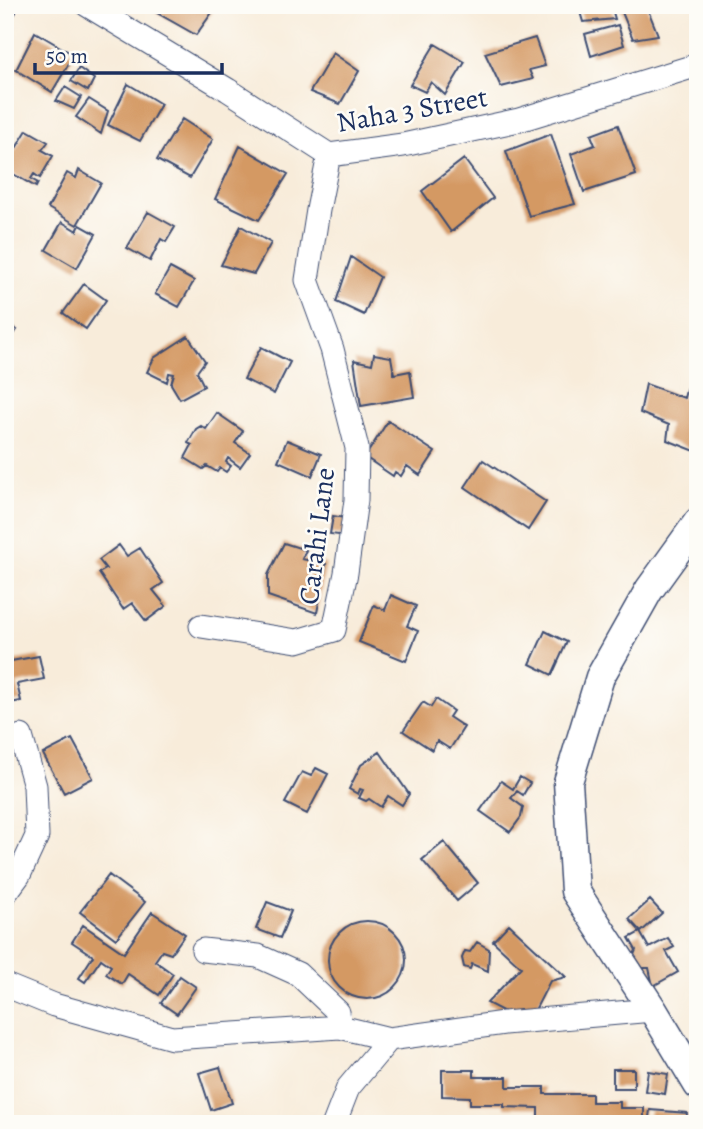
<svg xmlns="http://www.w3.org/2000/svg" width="703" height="1129" font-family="Alegreya,serif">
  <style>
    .building { fill: #d49963 }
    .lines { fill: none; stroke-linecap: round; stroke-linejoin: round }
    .minor-casing { stroke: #3c4b71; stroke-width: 25 }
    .tertiary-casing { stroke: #3c4b71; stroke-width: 31 }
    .minor { stroke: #fff; stroke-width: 23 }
    .tertiary { stroke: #fff; stroke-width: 28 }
    .labels { text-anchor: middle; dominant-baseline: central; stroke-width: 5; stroke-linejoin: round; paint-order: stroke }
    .street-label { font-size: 28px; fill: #1b2f5e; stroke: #fdfcf7 }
  </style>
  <rect width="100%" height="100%" fill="#fdfcf7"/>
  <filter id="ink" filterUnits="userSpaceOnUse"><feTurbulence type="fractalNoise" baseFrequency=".0143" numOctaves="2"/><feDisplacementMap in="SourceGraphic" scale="14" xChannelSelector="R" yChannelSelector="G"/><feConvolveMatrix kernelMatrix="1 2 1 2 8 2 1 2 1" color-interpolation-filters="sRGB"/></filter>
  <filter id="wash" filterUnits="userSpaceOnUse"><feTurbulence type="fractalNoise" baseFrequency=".00686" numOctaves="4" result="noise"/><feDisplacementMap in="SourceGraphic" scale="28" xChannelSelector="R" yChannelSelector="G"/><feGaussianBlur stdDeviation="1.57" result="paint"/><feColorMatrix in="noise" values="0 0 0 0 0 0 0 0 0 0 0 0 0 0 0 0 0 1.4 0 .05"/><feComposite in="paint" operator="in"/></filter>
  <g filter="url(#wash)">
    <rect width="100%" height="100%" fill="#f8ecda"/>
    <g id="blocks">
      <path class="building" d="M5,5L16,12L5,30Z
        M143,5H213L216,7L196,35Z
        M578,5H611L615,19L583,22Z
        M619,5H646L658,35L633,39Z
        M618,25L624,45L591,56L585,34Z
        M35,32L74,55L52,92L16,70Z
        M535,38L545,66L529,70L533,79L501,87L485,53Z
        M435,44L465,62L445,95L431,82L425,92L410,85Z
        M333,53L359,71L340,104L310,92Z
        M79,68L94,79L88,91L71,81Z
        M128,84L161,104L140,141L108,125Z
        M65,87L81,97L74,109L56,101Z
        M89,99L108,111L101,134L76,117Z
        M182,119L213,139L190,178L157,160Z
        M618,125L636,175L584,192L571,154L595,145L591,135Z
        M27,130L48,142L42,150L53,156L40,178L34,174L31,179L38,183L36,187L8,171L12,166L7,163Z
        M551,134L575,204L529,216L506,151Z
        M240,146L288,174L259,220L215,199Z
        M464,159L493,198L451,232L422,191Z
        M79,170L101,183L77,225L48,208L67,173L76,178Z
        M148,212L175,227L166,242L161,239L150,261L127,248Z
        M62,222L77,231L80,225L96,234L77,268L46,250Z
        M241,226L271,243L254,274L221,265Z
        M351,257L380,277L364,315L336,302Z
        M170,268L194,281L179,307L155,294Z
        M84,284L106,300L86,329L63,313Z
        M5,321L17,330L5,345Z
        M188,336L205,361L197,372L204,386L180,399L171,384L174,374L169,373L167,382L147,372L154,358Z
        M261,347L290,362L274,394L244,379Z
        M374,354L391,357L394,374L410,371L414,397L361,406L354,360L372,364Z
        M689,379L698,384V445L695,451L667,440L669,425L640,413L646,384L684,398Z
        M217,413L243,431L235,443L250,453L240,467L228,458L226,462L231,466L226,472L220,468L217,472L207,466L203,469L185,458L192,445L188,443L196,429L201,426L206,429Z
        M388,421L435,452L420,475L407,466L401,476L395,472L393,476L365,457Z
        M287,440L321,454L312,476L278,461Z
        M483,460L546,502L528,530L465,487Z
        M333,516L350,519L347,536L330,534Z
        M284,543L306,550L302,559L326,564L317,613L268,596V575Z
        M119,545L127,556L140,548L163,583L153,590L166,606L146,621L132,603L123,609L99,573L106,569L99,560Z
        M391,595L416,606L407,626L418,631L406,661L359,642L374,605L385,610Z
        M545,631L567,642L552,675L530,664Z
        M5,639L11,661L39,656L44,679L17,684L21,701L5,704Z
        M436,699L453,711L449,717L464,727L450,749L437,741L432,750L403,731L423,702L431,707Z
        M72,739L93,778L64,793L43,754Z
        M380,752L409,794L402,805L388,796L381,807L369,799L366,801L359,798L363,790L360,789L358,794L349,789L361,765Z
        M316,768L328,774L307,814L285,803L302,772L311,776Z
        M520,777L530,783L523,795L517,791L511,798L523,807L521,817L510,832L480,811L501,781L513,789Z
        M444,842L478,883L457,901L422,860Z
        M109,875L145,902L116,939L80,912Z
        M650,900L662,913L641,932L629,919Z
        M267,902L291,911L280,938L256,929Z
        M152,912L185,934L171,954L162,951L155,961L173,974L159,995L128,974L122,984L106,974L111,966L101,959L85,982L79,978L93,956L72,942L83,925L124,953Z
        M328 960a39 39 0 1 1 78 0a39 39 0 1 1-78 0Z
        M509,924L566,977L550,981L533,1014L525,1010L520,1020L487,1003L521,967L493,941Z
        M640,932L649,948L668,938L674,947L666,951L678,972L653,986L649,968H641L633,957L636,950L629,938Z
        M477,942L489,949L488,971L472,964L470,969L464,967L462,958L465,951L470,952Z
        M180,976L196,987L177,1014L161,1003Z
        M220,1067L232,1103L211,1110L199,1073Z
        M613,1069H634V1088H613Z
        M442,1070H474V1077H507V1087H544V1094H592V1102H620V1108H644V1124H587V1118L538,1117V1108L504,1107V1104H470V1097L442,1096Z
        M648,1071L668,1074L665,1094L645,1091Z
        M650,1110L687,1113L686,1124H648Z"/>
    </g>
  </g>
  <g filter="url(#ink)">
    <use href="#blocks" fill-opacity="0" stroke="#3c4b71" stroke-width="2"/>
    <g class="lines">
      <g class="minor-casing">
        <path id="minor" d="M87,5L228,90L329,155L403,145L519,120L698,65
          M201,626L297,641L334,630L346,573L356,500L357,448L332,349L307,280L318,210L329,155
          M5,894L19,875L37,836L35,786L21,736
          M203,950L258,956L298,974L338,1012L340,1027
          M5,985L54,1005L172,1038L340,1027L389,1039
          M334,1124L348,1088L389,1039L504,1023L653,1010"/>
      </g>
      <g class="tertiary-casing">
        <path id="tertiary" d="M698,522L649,590L600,677L568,782L575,891L653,1010L698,1085"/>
      </g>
      <use href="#minor" class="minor"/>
      <use href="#tertiary" class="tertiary"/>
    </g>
  </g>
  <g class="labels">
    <g class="street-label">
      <text transform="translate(412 110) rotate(-10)">Naha 3 Street</text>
      <text transform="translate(317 536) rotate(-83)">Carahi Lane</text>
    </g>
  </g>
  <rect width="703" height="1129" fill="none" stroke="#fdfcf7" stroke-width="28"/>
  <path d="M35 63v10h187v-10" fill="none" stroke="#1b2f5e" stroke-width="3.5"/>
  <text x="46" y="63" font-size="21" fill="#1b2f5e" stroke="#fdfcf7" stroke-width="5" paint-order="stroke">50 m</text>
</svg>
